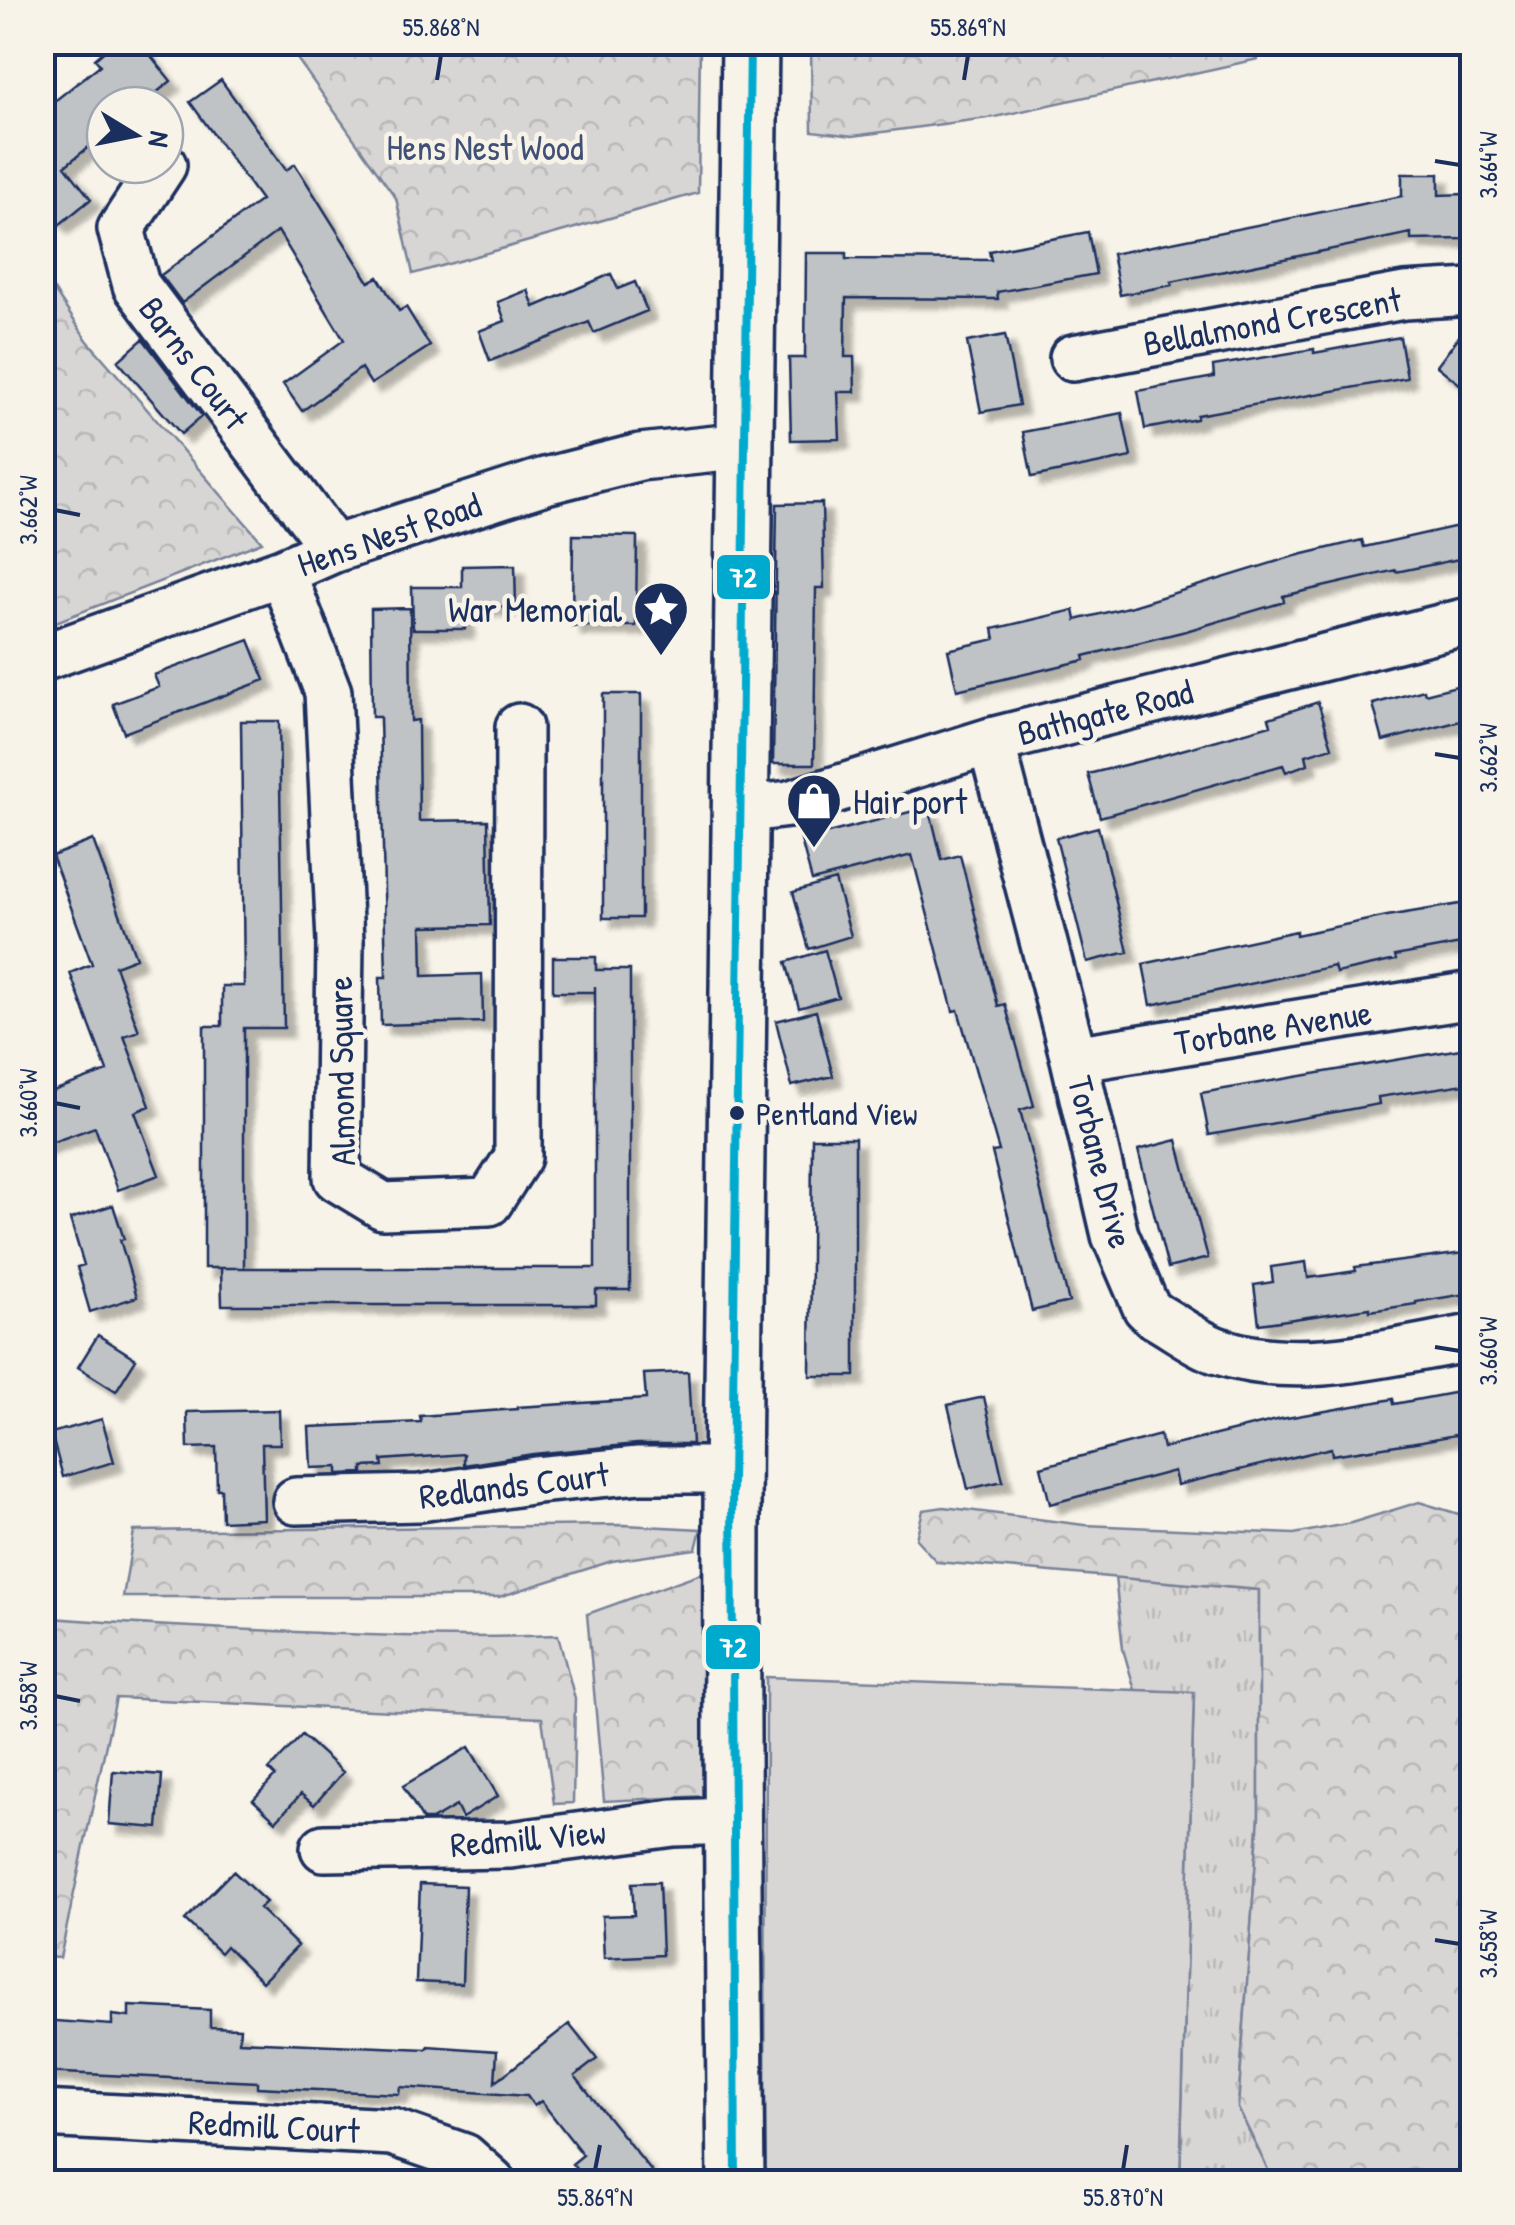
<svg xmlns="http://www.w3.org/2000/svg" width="1515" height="2225" font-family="'Patrick Hand',sans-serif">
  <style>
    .grass { fill: url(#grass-tufts); stroke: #798299; stroke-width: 2.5 }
    .forest { fill: url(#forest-crowns); stroke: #798299; stroke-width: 2.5 }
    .park { fill: #d7d6d4; stroke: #798299; stroke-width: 2.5 }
    .building { fill: #c0c3c5; stroke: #1b2f5e; stroke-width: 2.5; filter: url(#shadow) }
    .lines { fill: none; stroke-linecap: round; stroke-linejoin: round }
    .minor-casing { stroke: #1b2f5e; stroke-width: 52 }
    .major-casing { stroke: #1b2f5e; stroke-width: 62 }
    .minor { stroke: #f7f3e8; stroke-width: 45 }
    .major { stroke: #f7f3e8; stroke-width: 55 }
    .bus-1-casing { stroke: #f7f3e8; stroke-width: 15 }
    .bus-1 { stroke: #00a9ce; stroke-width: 8 }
    .ticks { fill: none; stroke: #1b2f5e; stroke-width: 4 }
    .bus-dot { fill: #1b2f5e; stroke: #f7f3e8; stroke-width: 4 }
    .labels { text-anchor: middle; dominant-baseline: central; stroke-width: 9; stroke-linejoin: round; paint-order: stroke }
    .bus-label { font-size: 32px; fill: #1b2f5e; stroke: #f7f3e8; text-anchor: start }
    .park-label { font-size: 35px; fill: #415076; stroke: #f7f3e8 }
    .street-label { font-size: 35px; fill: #1b2f5e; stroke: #f7f3e8 }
    .poi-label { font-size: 35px; fill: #1b2f5e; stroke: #f7f3e8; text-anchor: end }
    .line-badge { stroke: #f7f3e8; stroke-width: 4 }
    .badge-label { font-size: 28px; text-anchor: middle; font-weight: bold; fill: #fff }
    .neatline { fill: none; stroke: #1b2f5e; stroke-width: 4 }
    .ticks-label { font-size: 25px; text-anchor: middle; fill: #1b2f5e }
  </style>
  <defs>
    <pattern id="grass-tufts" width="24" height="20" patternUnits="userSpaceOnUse" patternTransform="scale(2.5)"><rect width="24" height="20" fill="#d7d6d4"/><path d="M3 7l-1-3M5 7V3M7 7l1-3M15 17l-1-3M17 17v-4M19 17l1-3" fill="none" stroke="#b8b8b8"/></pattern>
    <pattern id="forest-crowns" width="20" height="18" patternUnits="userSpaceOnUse" patternTransform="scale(2.5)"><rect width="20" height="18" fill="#d7d6d4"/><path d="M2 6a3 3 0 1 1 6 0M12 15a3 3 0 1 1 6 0" fill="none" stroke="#b8b8b8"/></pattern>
    <filter id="shadow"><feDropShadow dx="9" dy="9" stdDeviation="2.5" flood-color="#0004"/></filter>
  </defs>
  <rect width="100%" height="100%" fill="#f7f3e8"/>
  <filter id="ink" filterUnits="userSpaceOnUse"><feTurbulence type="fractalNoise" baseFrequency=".01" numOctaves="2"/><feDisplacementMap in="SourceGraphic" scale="20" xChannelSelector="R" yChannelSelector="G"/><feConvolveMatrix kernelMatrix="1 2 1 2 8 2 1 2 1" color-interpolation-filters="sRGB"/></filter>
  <g filter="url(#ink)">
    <path class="grass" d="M1115,1577L1259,1590V1816L1238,2108L1274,2182H1180L1194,1693L1135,1690L1123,1649Z"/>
    <path class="forest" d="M1257,42L1258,59L995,117L853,136L812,131L811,43Z
      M286,43H700L698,193L413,274L396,198Z
      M42,272L87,340L262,542L43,627Z
      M1419,1502L1472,1518V2182H1274L1238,2108L1259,1816V1590L937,1562L916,1539L923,1510L944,1507L1084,1525L1294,1534L1351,1523Z
      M624,1525L701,1529L696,1549L612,1561L499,1597H123L134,1531Z
      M707,1571L706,1796L604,1801L587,1614Z
      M43,1617C127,1625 212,1628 296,1632C384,1636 471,1639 558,1635L575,1699L573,1803L554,1804L542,1718L116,1698L60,1958L43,1957Z"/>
    <path class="park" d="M766,1677L1194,1692L1180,2182H958L765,2171Z"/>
    <path class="building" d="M115,42H140L171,81L141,105H105V134L65,166L91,199L59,225L42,204V111L100,65L95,59Z
      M221,80L286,170L295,164L369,282L378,277L399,311L406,307L430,346L371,384L361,368L302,411L283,384L344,340L278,231L182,303L161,275L261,200L190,102Z
      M1402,174H1439V195L1464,194L1465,239L1411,240V233L1171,282L1172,285L1120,295L1112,254L1402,196Z
      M1088,232L1096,274L997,292L998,299L846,298L845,357H854L855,392H838L840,439L791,440L789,358H805L806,253H846V259L991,260L989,251Z
      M611,274L618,289L635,282L647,311L594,333L589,322L490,361L479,331L505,321L498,302L528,290L534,307Z
      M1472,319V394L1437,366Z
      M1005,335L1019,405L981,412L967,342Z
      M1400,337L1407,378L1197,415V419L1145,429L1138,391L1214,377L1213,366L1314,349V353Z
      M143,339L202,416L181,434L118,361Z
      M1122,413L1131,457L1032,477L1023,432Z
      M822,503L824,588H816L814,764H773L777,504Z
      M1458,526L1464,558L1396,572V570L1283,596L1284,602L1186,631L1084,656L1085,660L957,690L948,650L995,639L993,629L1074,610L1076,620L1132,606L1291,557L1362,540L1364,547Z
      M573,535L637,536L636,626H572Z
      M515,565L516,607H465V629H413L412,587H462V566Z
      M410,608L411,721L418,720L419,821L488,820L490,925L422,926L423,976L482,974L483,1022L381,1025L380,977H386L380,717H372L371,609Z
      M249,640L265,680L124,733L113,704L159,687L154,675Z
      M1472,682V718L1383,741L1373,704L1424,690L1425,694Z
      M603,694H641V918H603Z
      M1318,702L1332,747L1306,755L1308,764L1286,772L1283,765L1100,817L1088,774L1153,758L1271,725L1269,718Z
      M241,721H279L284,1028H244V1268H204V1026H222V986H244Z
      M929,807L942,860L960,855L998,1006L1005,1004L1034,1106L1020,1110L1069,1302L1032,1311L992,1152L999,1151L958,1010L953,1011L912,855L812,881L801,840Z
      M1098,827L1128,952L1087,962L1056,838Z
      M93,840L136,958L115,966L139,1031L124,1036L150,1106L135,1112L159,1175L118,1190L95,1127L42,1146V1095L107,1071L70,973L92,964L52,856Z
      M835,880L851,936L809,949L793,892Z
      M1472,902V942L1395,956L1396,960L1336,973L1334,966L1151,1005L1143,964L1296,931V935L1387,916Z
      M825,950L838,997L799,1008L786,962Z
      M553,957H596V970H630V1290H596V1305H222L221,1268H595V986V992H553Z
      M816,1011L833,1076L792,1086L776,1021Z
      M1472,1047V1083L1378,1097L1379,1104L1209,1135L1201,1093Z
      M812,1138H855V1376H810Z
      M1177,1140L1208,1258L1168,1268L1138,1150Z
      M113,1205L124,1239L120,1240L137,1297L90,1312L77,1267L84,1265L70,1219Z
      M1472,1252V1293L1416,1302V1304L1370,1311V1308L1259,1324L1254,1285L1273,1282L1271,1267L1306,1262L1308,1278L1356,1271L1355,1267Z
      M98,1335L136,1359L116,1391L78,1367Z
      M688,1372L692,1444H637L533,1454L464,1465V1454L382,1460L383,1466L363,1467V1473L338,1474V1467L311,1468L309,1427L421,1422L420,1416L517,1409V1407L646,1399L644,1374Z
      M1469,1390L1472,1408V1432L1422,1441L1332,1455L1331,1448L1177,1485L1174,1471L1050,1504L1041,1467L1160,1435L1163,1448L1281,1419L1393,1399L1394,1404Z
      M984,1397L1003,1481L968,1489L948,1405Z
      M279,1410L280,1444H262L264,1519L222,1521L221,1489H217L216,1447L188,1448L187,1412Z
      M102,1419L114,1462L63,1477L51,1433Z
      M302,1735L343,1772L314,1805L301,1794L276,1821L253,1800L275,1776L269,1770Z
      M469,1747L498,1796L462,1818L456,1806L432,1820H423L403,1786Z
      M113,1771L162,1775L158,1828L109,1824Z
      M233,1871L266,1902L259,1908L298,1946L262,1982L226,1946L220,1953L185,1920Z
      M659,1882L662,1955L604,1958L602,1916L634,1915L632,1883Z
      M420,1884L465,1886L462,1984L416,1982Z
      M129,2006L210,2010V2027L240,2028L239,2041L427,2049L428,2046L497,2051L495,2082L569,2024L597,2059L575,2076L660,2182H587L572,2164L583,2155L541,2101L534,2106L527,2096L400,2087L399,2094L257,2087V2082L42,2072V2020L112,2025V2015L129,2017Z"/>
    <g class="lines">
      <g class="minor-casing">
        <path id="minor" d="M163,165L121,229L136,285L334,549
          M1073,358L1404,296L1472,292
          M282,572L328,692L340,941L337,1178L383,1206L489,1202L518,1157L519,727
          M42,658L282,572L334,549L545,481L640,457L745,446
          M991,741L1074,1059L1115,1235L1146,1307L1154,1315C1176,1327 1198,1345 1222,1352C1302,1378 1392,1351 1472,1338
          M740,810L789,804L991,741L1472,620
          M1074,1059L1472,995
          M296,1501L420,1498L536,1480L639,1470H733
          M324,1848L510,1845L673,1823L732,1821
          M42,2114L392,2132L464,2157L492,2182"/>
      </g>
      <g class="major-casing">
        <path id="major" d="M736,2182C733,1917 730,1652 733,1387C738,939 748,491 750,42"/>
      </g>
      <use href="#minor" class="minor"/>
      <use href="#major" class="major"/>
      <g class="bus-1-casing">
        <path id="bus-1" d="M736,2182L732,1486L750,42"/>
      </g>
      <use href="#bus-1" class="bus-1"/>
    </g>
  </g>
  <path class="ticks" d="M437,80L441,55M964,80L968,55M1435,161L1460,165M55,510L80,515M1435,754L1460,758M55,1103L80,1108M1435,1347L1460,1351M55,1696L80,1701M1435,1940L1460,1944M595,2170L600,2145M1123,2170L1127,2145"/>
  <defs>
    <g id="sight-pin" transform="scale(2.875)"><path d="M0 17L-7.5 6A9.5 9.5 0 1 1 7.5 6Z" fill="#1b2f5e" stroke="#f7f3e8"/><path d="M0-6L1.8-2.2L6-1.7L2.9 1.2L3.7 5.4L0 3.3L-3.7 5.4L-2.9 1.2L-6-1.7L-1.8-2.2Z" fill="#fff"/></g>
    <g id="shop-pin" transform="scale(2.875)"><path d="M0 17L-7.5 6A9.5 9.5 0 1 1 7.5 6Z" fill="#1b2f5e" stroke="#f7f3e8"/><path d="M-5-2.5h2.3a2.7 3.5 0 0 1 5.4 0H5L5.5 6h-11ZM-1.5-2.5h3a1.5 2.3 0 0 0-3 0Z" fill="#fff"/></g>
  </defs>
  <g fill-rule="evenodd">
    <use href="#sight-pin" x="661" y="609"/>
    <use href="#shop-pin" x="814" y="801"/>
  </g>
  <circle class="bus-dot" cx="737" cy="1113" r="9"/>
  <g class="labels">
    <g class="bus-label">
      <text x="756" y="1113">Pentland View</text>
    </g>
    <g class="park-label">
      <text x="485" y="147">Hens Nest Wood</text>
    </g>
    <g class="street-label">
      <text transform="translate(1272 321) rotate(-10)">Bellalmond Crescent</text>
      <text transform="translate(194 363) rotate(53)">Barns Court</text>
      <text transform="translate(389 534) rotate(-19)">Hens Nest Road</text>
      <text transform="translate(1105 712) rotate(-14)">Bathgate Road</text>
      <text transform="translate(1273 1027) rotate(-9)">Torbane Avenue</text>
      <text transform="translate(341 1071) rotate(-91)">Almond Square</text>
      <text transform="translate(1101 1162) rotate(76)">Torbane Drive</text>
      <text transform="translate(514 1485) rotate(-7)">Redlands Court</text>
      <text transform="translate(528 1838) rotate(-5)">Redmill View</text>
      <text transform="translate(274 2126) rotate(3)">Redmill Court</text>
    </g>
    <g class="poi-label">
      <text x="622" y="609">War Memorial</text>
      <text x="853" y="801" text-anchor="start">Hair port</text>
    </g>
  </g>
  <g class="line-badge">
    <rect x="715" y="553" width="57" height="48" rx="10" fill="#00a9ce"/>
    <rect x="704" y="1623" width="58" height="48" rx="10" fill="#00a9ce"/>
  </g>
  <g class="badge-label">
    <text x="743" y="587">72</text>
    <text x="733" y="1657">72</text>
  </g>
  <rect width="1515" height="2225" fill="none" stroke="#f7f3e8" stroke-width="110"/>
  <g transform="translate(135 135) rotate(100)"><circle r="48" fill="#f7f3e8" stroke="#9fa5b1" stroke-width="2.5"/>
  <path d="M0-8L18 38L0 25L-18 38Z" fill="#1b2f5e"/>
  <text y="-15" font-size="28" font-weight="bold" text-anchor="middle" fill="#1b2f5e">N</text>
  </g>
  <rect x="55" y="55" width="1405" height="2115" class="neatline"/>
  <g class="ticks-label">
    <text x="441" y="36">55.868°N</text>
    <text x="968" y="36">55.869°N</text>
    <text transform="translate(1488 165) rotate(-90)" y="9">3.664°W</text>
    <text transform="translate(28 510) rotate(-90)" y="9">3.662°W</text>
    <text transform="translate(1488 758) rotate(-90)" y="9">3.662°W</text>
    <text transform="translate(28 1103) rotate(-90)" y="9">3.660°W</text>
    <text transform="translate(1488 1351) rotate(-90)" y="9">3.660°W</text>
    <text transform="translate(28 1696) rotate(-90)" y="9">3.658°W</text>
    <text transform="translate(1488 1944) rotate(-90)" y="9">3.658°W</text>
    <text x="595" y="2206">55.869°N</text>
    <text x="1123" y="2206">55.870°N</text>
  </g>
</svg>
